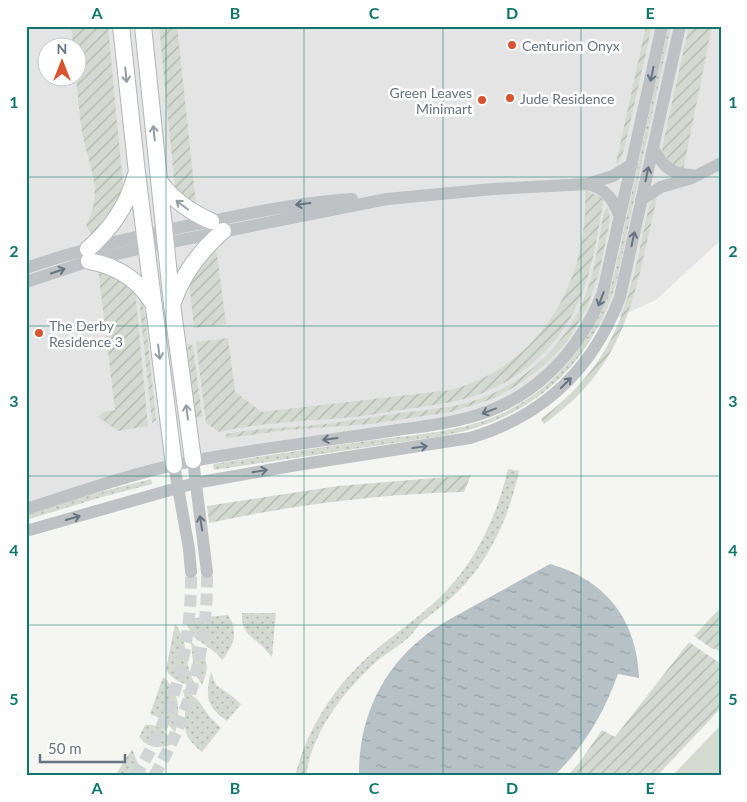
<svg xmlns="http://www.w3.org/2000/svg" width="747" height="802" font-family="Lato,sans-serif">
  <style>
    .built { fill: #e3e4e3; fill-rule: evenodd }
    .grass { fill: url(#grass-dots) }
    .garden { fill: url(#garden-furrows) }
    .pitch { fill: #d5dad1 }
    .water { fill: url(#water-ripples) }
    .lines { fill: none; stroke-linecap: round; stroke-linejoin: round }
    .minor-tunnel { stroke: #d1d5d6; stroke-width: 12; stroke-dasharray: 12 6; stroke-linecap: butt }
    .major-casing { stroke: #b2b6b9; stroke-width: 18 }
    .minor { stroke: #bec2c5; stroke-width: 12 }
    .major { stroke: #fff; stroke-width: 16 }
    .oneway { stroke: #667581 }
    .oneway2 { stroke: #949ea7 }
    .grid { fill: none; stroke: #0f766e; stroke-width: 1; stroke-opacity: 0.55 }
    .poi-dot { fill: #d8532f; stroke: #fff; stroke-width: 2 }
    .labels { text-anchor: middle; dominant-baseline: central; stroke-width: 5; stroke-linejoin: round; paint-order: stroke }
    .poi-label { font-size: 14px; fill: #667581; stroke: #fff; text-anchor: start }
    .neatline { fill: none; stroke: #0f766e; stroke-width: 2 }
    .grid-label { font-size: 16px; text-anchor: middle; font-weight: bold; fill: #0f766e }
  </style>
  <defs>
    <pattern id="grass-dots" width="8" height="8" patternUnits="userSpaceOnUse" patternTransform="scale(1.25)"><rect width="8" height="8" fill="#d5dad1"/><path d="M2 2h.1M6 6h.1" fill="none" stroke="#b1b5af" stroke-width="1.8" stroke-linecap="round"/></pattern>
    <pattern id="garden-furrows" width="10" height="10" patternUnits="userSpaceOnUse" patternTransform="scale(1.25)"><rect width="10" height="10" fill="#d5dad1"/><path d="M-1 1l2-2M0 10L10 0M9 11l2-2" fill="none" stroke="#b1b5af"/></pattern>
    <pattern id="water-ripples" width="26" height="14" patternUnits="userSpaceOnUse" patternTransform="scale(1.25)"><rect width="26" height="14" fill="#b7c2c6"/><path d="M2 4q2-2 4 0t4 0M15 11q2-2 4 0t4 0" fill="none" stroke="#99a2a6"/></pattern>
  </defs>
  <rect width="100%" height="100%" fill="#f5f5f2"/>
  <path class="built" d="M26,26H721V240L656,300L573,337L556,361L529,386L494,408L454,420L241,449L26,504ZM48,48H78V78H48Z"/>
  <path class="grass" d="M668,26H671L617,280C591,367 531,420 442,436L214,470L213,464C264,456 315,448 366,441C409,435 456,433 496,416C555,391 594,340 613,280Z
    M508,469L519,471C510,512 494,551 466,583C453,598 438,609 423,621C417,626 414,633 408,638C398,647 387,653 377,661C345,690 312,731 306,776H295C309,722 340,678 384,643C404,627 427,611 445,592C478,558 497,515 508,469Z
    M151,479L152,484L102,497L26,520V514L100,492Z
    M242,613H276L272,657C270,655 267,651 264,648C252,636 241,634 242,613Z
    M228,615C239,631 234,646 222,660L216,653L194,637L184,620L185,619Z
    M175,624C190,642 183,666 196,685L195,687C182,684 173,680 166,670Z
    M191,642C207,656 211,664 202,685L194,672Z
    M211,672L216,685L232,696L241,704L227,721C206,707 205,695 211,672Z
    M163,677C180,691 181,713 175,733L165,720L150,714Z
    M185,689L198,700L209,716L221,728L202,752C173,729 191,718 183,690Z
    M145,725C160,723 167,733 174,744C160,748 149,750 139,737Z
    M132,749L138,764L150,776H115Z"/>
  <path class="garden" d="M71,26H108L123,184L120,202L93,237L86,225C105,190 88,166 82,131C79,114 78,95 76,78H78V48L73,47Z
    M159,26H177L196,203L190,206L175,189Z
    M646,26H652L624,150L618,164L616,163Z
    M689,26H712L683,171L674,168L663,153L662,148Z
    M585,190L604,199C597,234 593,272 577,305C556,352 513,386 464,399C446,404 426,406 408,409C390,411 373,415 355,417C309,421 264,422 219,432L206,423L196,342L228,338L235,392L262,412L451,390C542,365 589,280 585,190Z
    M655,196L657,198C634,293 630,363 544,424L541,419C622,358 629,298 649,206Z
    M608,207L610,220L600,269L587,308L566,343L546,364L521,383L495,398L451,412L370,424L287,430L227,438L226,434C256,428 286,428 316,425C343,422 371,417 398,413C419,411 441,409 462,404C512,392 556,356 579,310C594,280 598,244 604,211Z
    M216,247L226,324L194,328L189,280Z
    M98,269L106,271L135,288L148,426L118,431L98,417L104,412L115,410Z
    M139,298H141L145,314L156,420L152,423Z
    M187,343L193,346L202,417L196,418Z
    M471,475L464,492C378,494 293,505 209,523L207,506L338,486Z
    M721,607V651L711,648L694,636Z
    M689,642L721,664V708L657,776H567L579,763L602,730L615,737Z"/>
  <path class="pitch" d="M721,725V776H672Z"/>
  <path class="water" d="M550,564C606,580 637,620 639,678L618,674C604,713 584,747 554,776H372L359,773C359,721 380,672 421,639C438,624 460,614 479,603C503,590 526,577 550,564Z"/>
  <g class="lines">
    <path class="minor-tunnel" d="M135,776C175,715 192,644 191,572
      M154,776C191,713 208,645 207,572"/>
    <g class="major-casing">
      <path id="major" d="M121,26L137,173L174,465
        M143,26L172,304L193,460
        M159,181C173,200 190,212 211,221
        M88,249C111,229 127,207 135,177
        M89,261C116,266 137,278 152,302
        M173,302C183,273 200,251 223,231"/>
    </g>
    <path class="minor" d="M653,148C662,165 671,175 692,175
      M587,184L613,176L632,164
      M641,200L661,187L692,178L721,163
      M26,268C87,247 149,233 212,221C258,211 304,202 352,199
      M26,282L89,261L146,247L387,199L493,189L587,184C606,188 614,200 620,218
      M193,460L207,572
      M174,465L189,549L191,572
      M26,509C86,490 147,468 209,458C265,448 321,441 377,433C407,428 438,426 467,418C532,402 579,353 603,292L662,26
      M26,531L195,483L297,465L470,438C544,416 593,369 620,297L680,26"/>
    <use href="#major" class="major"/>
  </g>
  <defs><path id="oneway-shaft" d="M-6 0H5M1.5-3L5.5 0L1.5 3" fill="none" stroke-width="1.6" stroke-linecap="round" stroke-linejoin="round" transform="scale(1.25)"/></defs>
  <g class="oneway">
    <use href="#oneway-shaft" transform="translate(652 74) rotate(102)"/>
    <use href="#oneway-shaft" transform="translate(647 174) rotate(-78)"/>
    <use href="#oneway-shaft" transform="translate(303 204) rotate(173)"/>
    <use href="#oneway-shaft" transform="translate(633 239) rotate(-78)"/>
    <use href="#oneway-shaft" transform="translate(58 271) rotate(-19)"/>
    <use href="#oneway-shaft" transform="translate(601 299) rotate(111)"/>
    <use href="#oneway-shaft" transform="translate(566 383) rotate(-45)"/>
    <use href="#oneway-shaft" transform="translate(489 411) rotate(159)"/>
    <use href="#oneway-shaft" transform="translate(330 439) rotate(173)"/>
    <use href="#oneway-shaft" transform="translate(420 447) rotate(-8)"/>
    <use href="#oneway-shaft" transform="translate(260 471) rotate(-9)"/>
    <use href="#oneway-shaft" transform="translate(73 518) rotate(-16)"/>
    <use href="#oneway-shaft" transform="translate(201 523) rotate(-99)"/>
  </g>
  <g class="oneway2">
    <use href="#oneway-shaft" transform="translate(126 75) rotate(84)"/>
    <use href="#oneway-shaft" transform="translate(154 133) rotate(-96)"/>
    <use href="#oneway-shaft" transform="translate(182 205) rotate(-143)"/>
    <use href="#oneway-shaft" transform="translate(159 352) rotate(83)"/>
    <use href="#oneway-shaft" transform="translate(187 412) rotate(-97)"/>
  </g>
  <path class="grid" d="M166,26V776M304,26V776M443,26V776M581,26V776M26,177H721M26,326H721M26,476H721M26,625H721"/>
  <g class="poi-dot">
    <circle cx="512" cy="45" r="5"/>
    <circle cx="510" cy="98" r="5"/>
    <circle cx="482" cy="100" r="5"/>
    <circle cx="39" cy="333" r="5"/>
  </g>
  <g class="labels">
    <g class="poi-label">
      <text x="522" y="45">Centurion Onyx</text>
      <text x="472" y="92" text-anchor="end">Green Leaves<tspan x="472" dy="16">Minimart</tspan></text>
      <text x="520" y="98">Jude Residence</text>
      <text x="49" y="325">The Derby<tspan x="49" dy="16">Residence 3</tspan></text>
    </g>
  </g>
  <rect width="747" height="802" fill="none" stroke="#ffffff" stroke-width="55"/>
  <g transform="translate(62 62)"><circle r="24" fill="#ffffff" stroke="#c2c8cd"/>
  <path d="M0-4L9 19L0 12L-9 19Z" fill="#d8532f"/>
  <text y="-8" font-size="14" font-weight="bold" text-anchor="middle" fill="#667581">N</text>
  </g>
  <path d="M40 754v8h85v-8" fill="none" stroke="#667581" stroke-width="2.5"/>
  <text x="48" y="754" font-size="15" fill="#667581" stroke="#ffffff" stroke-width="4" paint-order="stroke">50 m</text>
  <rect x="28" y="28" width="692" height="746" class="neatline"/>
  <g class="grid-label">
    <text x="97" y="19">A</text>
    <text x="235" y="19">B</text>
    <text x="374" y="19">C</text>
    <text x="512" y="19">D</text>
    <text x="650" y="19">E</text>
    <text x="14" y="108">1</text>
    <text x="733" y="108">1</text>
    <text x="14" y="257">2</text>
    <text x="733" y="257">2</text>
    <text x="14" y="407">3</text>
    <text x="733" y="407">3</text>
    <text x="14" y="556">4</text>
    <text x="733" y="556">4</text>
    <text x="14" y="705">5</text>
    <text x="733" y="705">5</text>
    <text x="97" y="794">A</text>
    <text x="235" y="794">B</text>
    <text x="374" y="794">C</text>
    <text x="512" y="794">D</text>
    <text x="650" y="794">E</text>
  </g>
</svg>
